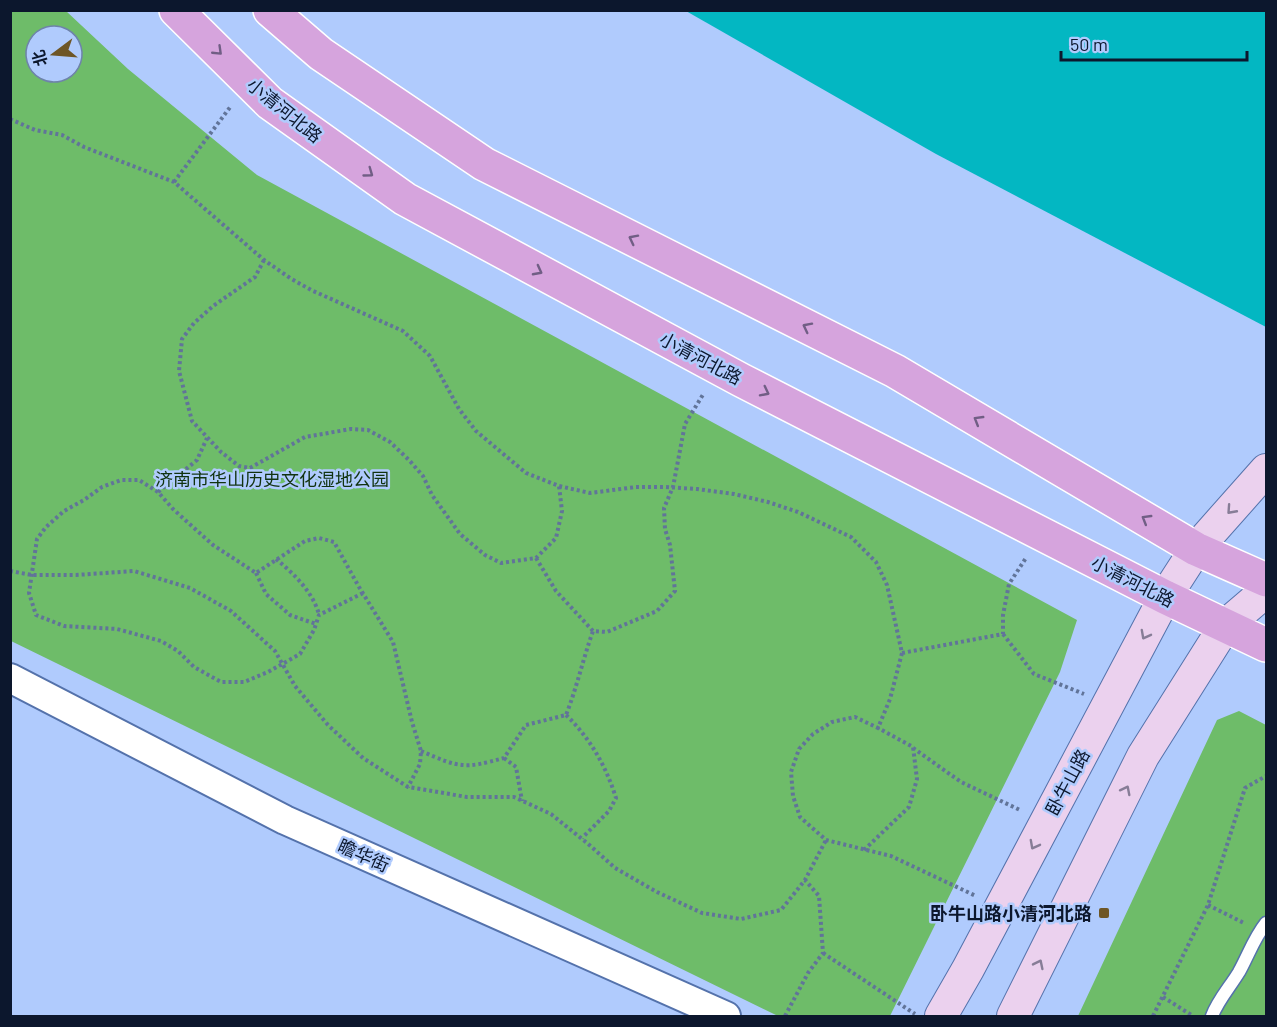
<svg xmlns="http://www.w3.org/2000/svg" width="1277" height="1027" font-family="Barlow,'Noto Sans SC',sans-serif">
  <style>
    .green { fill: #6ebc69; fill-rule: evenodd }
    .water { fill: #03b7c2 }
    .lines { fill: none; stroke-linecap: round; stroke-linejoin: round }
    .service-casing { stroke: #5472ab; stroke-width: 15 }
    .tertiary-casing { stroke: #5472ab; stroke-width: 32 }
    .secondary-casing { stroke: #5472ab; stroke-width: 34 }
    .primary-casing { stroke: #fff; stroke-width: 36 }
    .path { stroke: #617499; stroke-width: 4; stroke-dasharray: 3 3; stroke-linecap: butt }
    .service { stroke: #fff; stroke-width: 12 }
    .tertiary { stroke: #fff; stroke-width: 28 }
    .secondary { stroke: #ebd1ee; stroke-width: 32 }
    .primary { stroke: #d6a4dd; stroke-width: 33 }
    .oneway { stroke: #715e85 }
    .oneway2 { stroke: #877d97 }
    .poi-dot { fill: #6e5626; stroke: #b0cbfd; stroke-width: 2 }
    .labels { text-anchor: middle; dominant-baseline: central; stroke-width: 5; stroke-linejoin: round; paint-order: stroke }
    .street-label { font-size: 18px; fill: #0c172d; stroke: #b0cbfd }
    .park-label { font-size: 18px; fill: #11330f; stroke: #b0cbfd }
    .poi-label { font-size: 18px; font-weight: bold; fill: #0c172d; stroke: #b0cbfd; text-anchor: end }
  </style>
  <rect width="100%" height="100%" fill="#b0cbfd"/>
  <path class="green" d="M10,11H66L128,69L257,175L1077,620L1060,672L890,1016H778L11,641ZM36,36H72V72H36Z
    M1239,711L1266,725V1016H1078L1217,720Z"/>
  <path class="water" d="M686,11H1266V327L936,154Z"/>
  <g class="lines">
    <g class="service-casing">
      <path id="service" d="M1212,1016C1218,1000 1230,987 1239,972C1248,956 1254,938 1266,923"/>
    </g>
    <g class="tertiary-casing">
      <path id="tertiary" d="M10,678L285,820L726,1016"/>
    </g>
    <g class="secondary-casing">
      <path id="secondary" d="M941,1016L968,969L1165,597L1196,549L1266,470
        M1013,1016L1143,756L1225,626L1266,591"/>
    </g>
    <g class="primary-casing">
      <path id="primary" d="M176,10L270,103L405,199L741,380L1165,597L1266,645
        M270,10L321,54L484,164L895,371L1196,549L1266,580"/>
    </g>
    <path class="path" d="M10,119L35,130L62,135L84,147L174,182L264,260L290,278L311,290L403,331L430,356L459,409L476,431L526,473L559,486L590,493L636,487H665L697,489L734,494L768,502L798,512L851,537L876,562L887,585L902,653L890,699L878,728L855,717L832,722L813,734L799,749L791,772L793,796L800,817L826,840L891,856L976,896
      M174,182L231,106
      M264,260L255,277L213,306L194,323L182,339L179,371L192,421L221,452L239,466L250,468L305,437L351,429L368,430L390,442L409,460L423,476L432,495L460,534L485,555L501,563L536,558L556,538L562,511L559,486
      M158,492L197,460L207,438
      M536,558L556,591L593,631L607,632L657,611L675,591L670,545L665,529L664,508L673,487L685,424L704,393
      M276,559C294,574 312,591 319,614
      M10,571L32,575H76L134,571L190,588L231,611L275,651L295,686L328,725L363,758L408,787L467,797H514L551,814L587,843L615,868L657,892L702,913L741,919L781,910L805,880L826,840
      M256,573L266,594L290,615L316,624
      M363,593L319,615L314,630L300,654L268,672L244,682H221L194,667L178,651L161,641L117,629L64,626L36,615L29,593L37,539L46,527L64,511L84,500L102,487L121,480H139L158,492L173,509L213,545L256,573L305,541L319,538L334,542L359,587L393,642L412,722L421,751L420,764L408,787
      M1003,634L1034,674L1084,694
      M902,653L1003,634V615L1009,584L1026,558
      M566,715C590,738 606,766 616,798L609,811L582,838
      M913,748L961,782L1020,810
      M421,751C460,768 464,769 504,758L526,725L566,715C577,687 583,659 593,631
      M504,758L516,767L522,801
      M864,850L909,807L917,779L913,747L878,728
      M1208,905L1244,923
      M823,953L915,1014
      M1163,997L1193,1016
      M785,1016L808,973L823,953L819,896L805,880
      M1153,1016L1208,905L1245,788L1266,776"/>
    <use href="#service" class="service"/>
    <use href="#tertiary" class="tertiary"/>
    <use href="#secondary" class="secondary"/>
    <use href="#primary" class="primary"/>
  </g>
  <defs><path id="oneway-chevron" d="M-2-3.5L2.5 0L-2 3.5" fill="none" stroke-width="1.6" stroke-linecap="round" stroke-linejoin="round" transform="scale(1.5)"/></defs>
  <g class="oneway">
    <use href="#oneway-chevron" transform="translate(218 51) rotate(44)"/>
    <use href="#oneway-chevron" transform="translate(369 173) rotate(36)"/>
    <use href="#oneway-chevron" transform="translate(633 239) rotate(-153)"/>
    <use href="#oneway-chevron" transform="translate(538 271) rotate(28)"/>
    <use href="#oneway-chevron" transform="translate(807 327) rotate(-153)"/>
    <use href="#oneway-chevron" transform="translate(765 392) rotate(27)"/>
    <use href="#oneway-chevron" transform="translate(978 420) rotate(-149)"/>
    <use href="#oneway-chevron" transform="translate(1146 519) rotate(-149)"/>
  </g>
  <g class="oneway2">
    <use href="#oneway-chevron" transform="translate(1231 510) rotate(132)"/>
    <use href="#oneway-chevron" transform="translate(1145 635) rotate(118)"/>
    <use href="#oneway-chevron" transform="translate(1126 790) rotate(-63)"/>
    <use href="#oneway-chevron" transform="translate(1034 845) rotate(118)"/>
    <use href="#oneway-chevron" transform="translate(1039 964) rotate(-64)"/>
  </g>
  <rect class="poi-dot" x="1098" y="907" width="12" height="12" rx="3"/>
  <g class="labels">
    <g class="street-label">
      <text transform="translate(285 110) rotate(39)">小清河北路</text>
      <text transform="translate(701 358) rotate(28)">小清河北路</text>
      <text transform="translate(1133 581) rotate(27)">小清河北路</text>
      <text transform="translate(1067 782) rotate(-62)">卧牛山路</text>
      <text transform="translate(364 855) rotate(24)">瞻华街</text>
    </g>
    <g class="park-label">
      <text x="272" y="479">济南市华山历史文化湿地公园</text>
    </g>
    <g class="poi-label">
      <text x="1092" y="913">卧牛山路小清河北路</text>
    </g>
  </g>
  <rect width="1277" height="1027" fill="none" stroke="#0c172d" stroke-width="24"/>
  <g transform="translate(54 54) rotate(254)"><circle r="28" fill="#b0cbfd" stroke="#6e83aa" stroke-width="1.5"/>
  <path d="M0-4.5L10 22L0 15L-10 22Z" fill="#6e5626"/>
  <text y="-9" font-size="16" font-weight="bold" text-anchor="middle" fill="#0c172d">北</text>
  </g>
  <path d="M1061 51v9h186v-9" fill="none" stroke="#0c172d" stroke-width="3"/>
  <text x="1070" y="51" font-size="18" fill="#0c172d" stroke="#b0cbfd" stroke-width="4.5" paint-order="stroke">50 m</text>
</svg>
